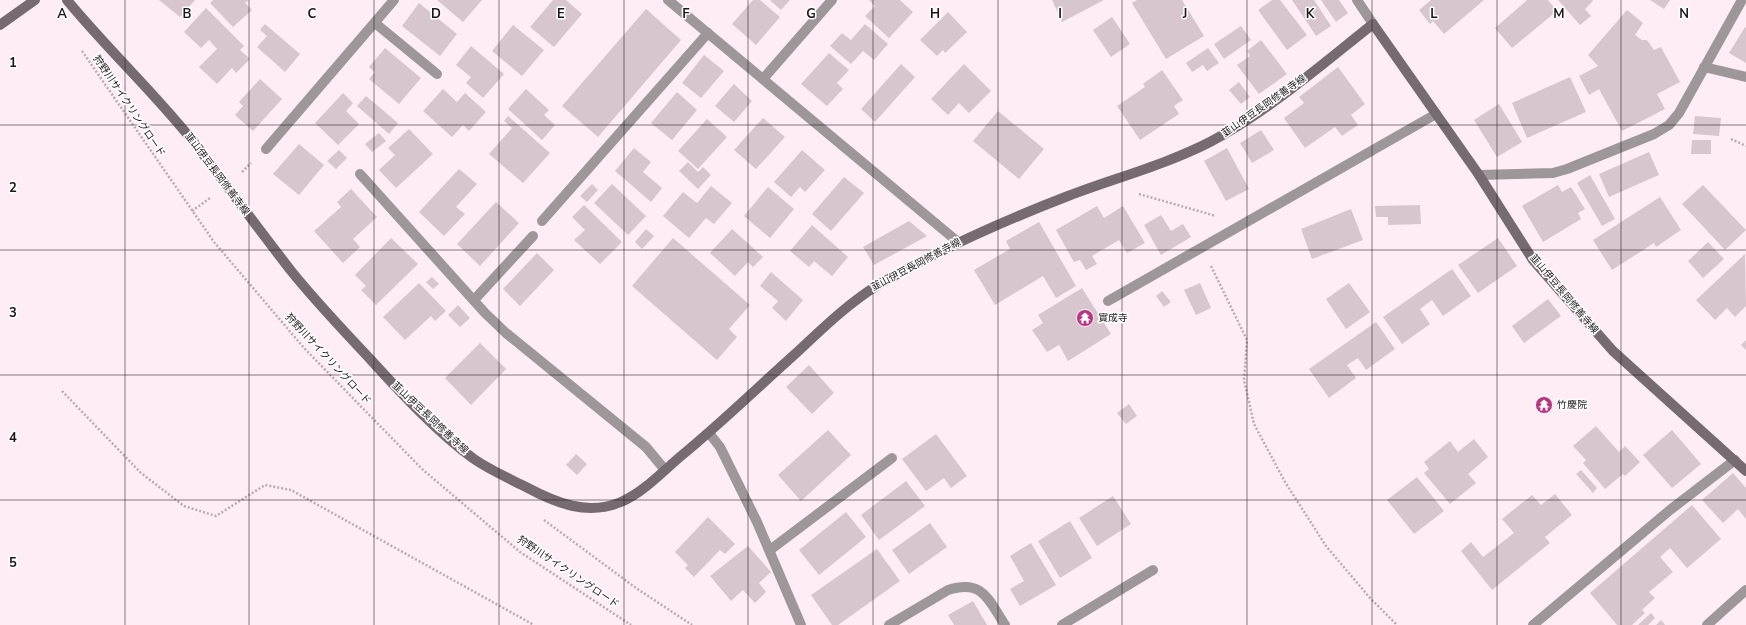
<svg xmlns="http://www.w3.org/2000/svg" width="1746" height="625" font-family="'Nunito Sans','Noto Sans JP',sans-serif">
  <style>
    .building { fill: #d7c6cd }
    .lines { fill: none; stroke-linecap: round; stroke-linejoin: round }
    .path { stroke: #b9abb1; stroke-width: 2.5; stroke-dasharray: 2 2; stroke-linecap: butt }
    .lane { stroke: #9e979a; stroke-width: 10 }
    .street { stroke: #9e979a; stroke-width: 10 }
    .secondary { stroke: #756b70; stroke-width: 10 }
    .grid { fill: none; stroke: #1d171a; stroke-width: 1; stroke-opacity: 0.55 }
    .labels { text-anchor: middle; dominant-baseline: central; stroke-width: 3; stroke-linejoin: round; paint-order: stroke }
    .street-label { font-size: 10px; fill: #1d171a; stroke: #fff }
    .poi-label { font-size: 10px; fill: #1d171a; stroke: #fff; text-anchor: start }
    .grid-label { font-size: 13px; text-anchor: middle; font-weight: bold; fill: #1d171a; stroke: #fff; stroke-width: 3; stroke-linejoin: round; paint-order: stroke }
  </style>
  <rect width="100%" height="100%" fill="#ffedf5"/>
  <path class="building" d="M159,0H195L180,17Z
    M213,0H249L245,3L252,10L233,27L210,3Z
    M437,0H482L463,22Z
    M553,0H566L582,14L554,47L530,27Z
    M753,0H760L780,17L756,45L732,24Z
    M770,0H790L781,10Z
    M869,0H900L913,12L889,38L865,16L875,6Z
    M1052,0H1104L1062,22Z
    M1137,0H1182L1204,36L1166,59L1132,3Z
    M1272,0H1280L1307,35L1287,50L1258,10Z
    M1292,0H1314L1331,26L1316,36Z
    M1321,0H1339L1348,13L1336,22Z
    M1431,0H1484L1444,34L1433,21L1430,24L1419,10Z
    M1527,0H1548L1557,11L1512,48L1495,28Z
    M1558,0H1592L1593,1L1585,9L1591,16L1580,25Z
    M1650,0H1670L1664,9Z
    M419,3L457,34L440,56L402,26Z
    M206,8L244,46L240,50L250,59L236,73L232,68L217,84L199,67L217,49L209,40L201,48L184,32Z
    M646,9L681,40L598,137L562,106Z
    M1627,10L1643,23L1635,35L1642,40H1647L1654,50L1661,47L1680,82L1657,94L1665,109L1622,131L1599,89L1589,95L1579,76L1598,66L1588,55Z
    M948,12L967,32L945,53L943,50L937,56L920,40Z
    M1112,17L1130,44L1111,57L1093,30Z
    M265,24L300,54L285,72L257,47L267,36L260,30Z
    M865,24L888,44L874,60L863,51L851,64L830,46L842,33L851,40Z
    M513,25L544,50L522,76L492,51Z
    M1241,26L1251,40L1224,59L1214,44Z
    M1745,27L1746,28V63L1729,53Z
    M1261,40L1287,74L1259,94L1237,65L1250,56L1247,51Z
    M471,46L504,74L483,98L466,83L471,77L456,65Z
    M385,48L421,78L399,104L369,79L375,72L369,67Z
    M1208,48L1219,63L1207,71L1203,65L1192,72L1186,63Z
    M829,53L849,70L837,83L843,89L827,106L801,84Z
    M704,55L724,71L701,98L682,83Z
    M901,64L915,77L875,122L861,109Z
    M964,64L991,91L969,113L959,103L948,115L931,99Z
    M1338,67L1365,104L1351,115L1358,125L1342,136L1335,127L1305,148L1284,118L1304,103L1299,97Z
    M1162,70L1183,100L1174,106L1179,114L1140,140L1117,106L1145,87L1143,84Z
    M1570,77L1586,112L1527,138L1512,103Z
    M260,79L282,99L253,131L235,115L243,106L239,102Z
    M1239,82L1250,97L1241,104L1229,90Z
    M734,84L752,101L734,122L715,106Z
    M443,89L457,102L465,93L486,112L469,131L463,125L452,137L423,111Z
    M526,89L549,110L544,115L555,125L542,140L508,109Z
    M677,92L697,110L672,140L651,123Z
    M343,93L353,103L346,111L359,124L338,145L315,123Z
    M366,96L398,123L389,134L357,106Z
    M1499,104L1522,142L1497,157L1474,120Z
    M998,111L1044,149L1019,179L973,141Z
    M508,116L550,153L523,183L489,154L512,128L504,121Z
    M1695,116L1721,118L1719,136L1693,134Z
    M763,118L785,137L756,169L734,150Z
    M707,119L727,137L698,169L678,151Z
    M409,129L433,154L396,188L379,170L395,155L388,148Z
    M1261,130L1274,150L1252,163L1240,143Z
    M379,133L386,141L372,152L365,144Z
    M1692,140H1711V154H1691Z
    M299,144L324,165L299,195L273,174Z
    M634,148L651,162L643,172L662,188L651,202L615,171Z
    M1227,148L1249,189L1226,201L1204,161Z
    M339,150L347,158L336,169L327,161Z
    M802,150L825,170L805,192L800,187L791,197L774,182Z
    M1649,152L1659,175L1609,197L1599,174Z
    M688,162L698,172L703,167L711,175L698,189L679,171Z
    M459,169L477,184L456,207L465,214L444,236L419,212Z
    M1590,175L1615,219L1602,226L1577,183Z
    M844,177L864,193L831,231L812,214Z
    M592,184L598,190L587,202L580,196Z
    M612,184L646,216L628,235L594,203Z
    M1558,185L1562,192L1571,187L1585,209L1578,213L1581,219L1543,242L1522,206Z
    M1703,185L1746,230L1725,250L1682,204Z
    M711,186L732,203L714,224L706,218L689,238L663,216L683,192L697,203Z
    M768,187L794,209L770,238L744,216Z
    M351,189L377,217L353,239L360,247L343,263L314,231L341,207L337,202Z
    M1660,197L1681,230L1656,247L1654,243L1612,270L1593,240Z
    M496,202L519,223L480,266L457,244Z
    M584,205L622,242L600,264L574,240L585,230L572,217Z
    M1420,205L1421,224L1388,225V217H1376L1375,206Z
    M1097,206L1104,218L1123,206L1145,243L1127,253L1119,240L1092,256L1097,264L1086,270L1080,260L1074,262L1056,230Z
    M1351,209L1363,240L1312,259L1301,229Z
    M1161,215L1171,231L1183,224L1191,237L1161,255L1144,225Z
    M909,221L927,236L874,265L863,247Z
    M1039,222L1076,286L1056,298L1043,276L995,305L974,270L1010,249L1006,241Z
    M812,225L848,257L832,276L814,261L809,267L790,251Z
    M646,229L654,236L642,249L635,242Z
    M732,229L763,257L753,267L748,262L735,276L710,253Z
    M391,238L418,264L376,305L361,290L366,286L355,275Z
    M673,238L750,305L729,329L737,337L717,360L632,286Z
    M1498,238L1517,266L1478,293L1458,265Z
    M1708,242L1724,259L1703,278L1688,261Z
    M537,253L554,270L520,306L503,289Z
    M1745,254L1746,306L1735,317L1727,308L1715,320L1696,300Z
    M1452,269L1471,296L1443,316L1432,300L1420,309L1430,324L1402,344L1383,317Z
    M771,272L803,300L786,321L772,308L778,301L760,286Z
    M432,277L439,284L433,289L426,282Z
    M419,283L446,311L435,321L431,316L405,340L383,317Z
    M1200,283L1211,308L1196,315L1184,290Z
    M1349,283L1370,312L1346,329L1326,299Z
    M1082,288L1111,334L1068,361L1059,345L1047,352L1032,330L1043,323L1038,315Z
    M1162,291L1171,302L1164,307L1156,296Z
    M1548,299L1561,316L1524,343L1512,326Z
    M458,305L470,318L460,327L448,315Z
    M1376,322L1395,349L1366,370L1358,358L1347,365L1356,378L1329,398L1309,369Z
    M1746,340V350L1741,345Z
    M480,343L506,369L471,405L445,378Z
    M809,365L834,393L812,414L786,387Z
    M1129,404L1137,416L1126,424L1117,413Z
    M1596,426L1619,452L1625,446L1640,462L1625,476L1623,474L1605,489L1583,463L1586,460L1573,446Z
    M828,430L851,455L801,501L778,475Z
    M1672,430L1701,464L1672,488L1643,455Z
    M936,434L967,476L951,488L944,478L926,491L902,459Z
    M1474,439L1488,457L1468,474L1476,483L1450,504L1424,473L1429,469L1424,462L1450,441L1458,452Z
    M576,454L587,464L577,475L566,465Z
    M1581,470L1597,488L1593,493L1576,474Z
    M1733,473L1746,488V519L1738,509L1723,523L1702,500Z
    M1417,477L1444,511L1414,534L1387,500Z
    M906,481L925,506L879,540L861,515Z
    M1555,494L1572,515L1545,537L1550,543L1492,590L1461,551L1471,542L1483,557L1514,533L1502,519L1532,495L1541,505Z
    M1113,496L1131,524L1097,546L1079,518Z
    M1692,505L1721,539L1687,568L1670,548L1660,557L1673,572L1649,592L1655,598L1642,610L1645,613L1632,625H1617L1590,593Z
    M846,512L866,537L819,575L799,550Z
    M708,517L735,544L725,554L720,550L694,577L685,568L688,565L675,552Z
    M1070,521L1092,558L1060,578L1038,541Z
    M930,523L947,547L909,574L892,550Z
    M1031,543L1056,585L1020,606L1010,589L1024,581L1010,556Z
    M748,546L771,572L759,583L766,592L755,603L743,590L731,601L710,576Z
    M877,549L900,581L838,625H832L811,595Z
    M973,601L987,625H954L948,615Z
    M1651,613L1655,618L1648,625H1638Z
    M1661,620L1665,625H1656Z"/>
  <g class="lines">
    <path class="path" d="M82,51L214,242L304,348L422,469L520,552L631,625
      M1731,139L1746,146
      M242,172L251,163
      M1139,194L1216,216
      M192,211L210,198
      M1211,266L1247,340L1244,380L1254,424L1285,482L1326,546L1370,598L1397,625
      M62,391L141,473L184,506L216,516L265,485L291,490L534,625
      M544,520L636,588L692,625"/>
    <path class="lane" d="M375,23L437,74
      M763,79L832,0
      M542,221L708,33
      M474,300L533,236
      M1108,301L1436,114
      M770,550L892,458
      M1533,625L1670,510L1735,460
      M1707,625L1746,590"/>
    <path class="street" d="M668,0L958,242
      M1357,0L1373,24
      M1704,67L1746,77
      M266,149L394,0
      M360,174L485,313L506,333L646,447L665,470
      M1479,175L1553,173L1567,169L1654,134L1669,125L1679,113L1742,0
      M709,433L720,447L757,522L801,625
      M889,625L948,590C983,579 988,599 1005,625
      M1062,625L1153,570"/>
    <path class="secondary" d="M67,0C108,50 156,94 196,145C228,187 259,230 292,272C317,303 344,331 371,360C401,393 438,433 474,459C490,470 508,478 526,487C556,503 587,516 621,502C644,492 662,472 681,456C720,424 756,389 794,355C820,331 847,304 878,285C938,250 1003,221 1068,196C1115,178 1165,165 1210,142C1269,111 1321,65 1373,24L1479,175L1533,260L1613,351L1746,471
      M0,25L35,0"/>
  </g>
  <path class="grid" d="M125,0V625M249,0V625M374,0V625M499,0V625M624,0V625M748,0V625M873,0V625M998,0V625M1122,0V625M1247,0V625M1372,0V625M1497,0V625M1621,0V625M0,125H1746M0,250H1746M0,375H1746M0,500H1746"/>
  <defs>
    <g id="temple-disc" transform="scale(0.9)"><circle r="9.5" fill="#b73681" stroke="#fff"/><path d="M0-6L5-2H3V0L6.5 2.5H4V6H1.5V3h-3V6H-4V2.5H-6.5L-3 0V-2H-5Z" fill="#fff"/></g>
  </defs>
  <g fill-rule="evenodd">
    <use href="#temple-disc" x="1085" y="318"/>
    <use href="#temple-disc" x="1544" y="405"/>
  </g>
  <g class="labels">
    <g class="street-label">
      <text transform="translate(129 106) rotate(56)">狩野川サイクリングロード</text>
      <text transform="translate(1264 106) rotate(-35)">韮山伊豆長岡修善寺線</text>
      <text transform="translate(217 174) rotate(53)">韮山伊豆長岡修善寺線</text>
      <text transform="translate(916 265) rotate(-28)">韮山伊豆長岡修善寺線</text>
      <text transform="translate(1564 294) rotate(50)">韮山伊豆長岡修善寺線</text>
      <text transform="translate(328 359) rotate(47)">狩野川サイクリングロード</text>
      <text transform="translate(430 418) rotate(43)">韮山伊豆長岡修善寺線</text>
      <text transform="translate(568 572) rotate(34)">狩野川サイクリングロード</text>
    </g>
    <g class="poi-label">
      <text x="1098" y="318">實成寺</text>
      <text x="1557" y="405">竹慶院</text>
    </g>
  </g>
  <g class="grid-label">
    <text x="62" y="18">A</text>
    <text x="187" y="18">B</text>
    <text x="312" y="18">C</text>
    <text x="436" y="18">D</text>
    <text x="561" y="18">E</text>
    <text x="686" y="18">F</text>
    <text x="811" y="18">G</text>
    <text x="935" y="18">H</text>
    <text x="1060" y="18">I</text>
    <text x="1185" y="18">J</text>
    <text x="1310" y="18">K</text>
    <text x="1434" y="18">L</text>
    <text x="1559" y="18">M</text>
    <text x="1684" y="18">N</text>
    <text x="13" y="67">1</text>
    <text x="13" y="192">2</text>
    <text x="13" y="317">3</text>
    <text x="13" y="442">4</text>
    <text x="13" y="567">5</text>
  </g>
</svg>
